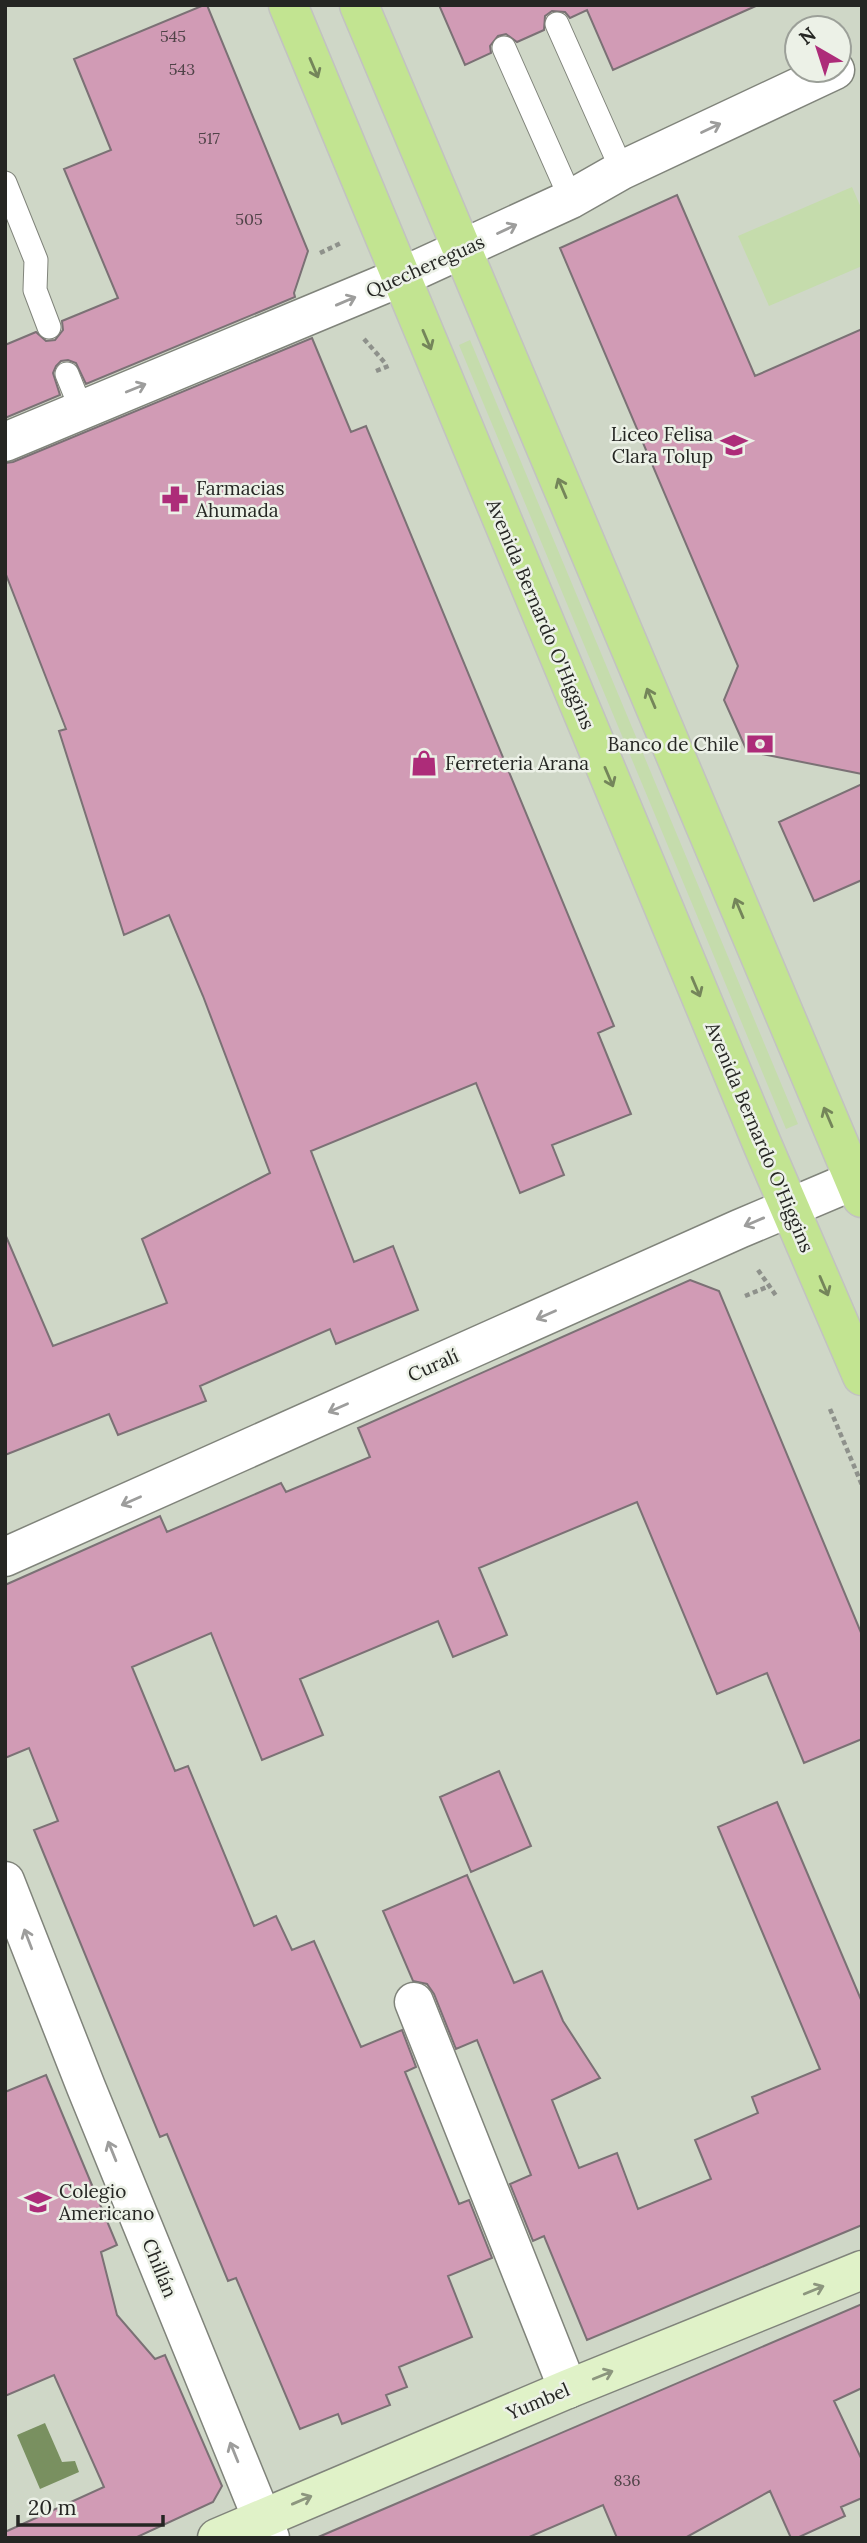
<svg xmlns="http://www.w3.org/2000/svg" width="867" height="2543" font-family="Lora,serif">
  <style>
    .built { fill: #cfd7c7; fill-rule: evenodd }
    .green { fill: #c5dcac }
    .water { fill: #799060 }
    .building { fill: #d19bb5; stroke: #7b7175; stroke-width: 2 }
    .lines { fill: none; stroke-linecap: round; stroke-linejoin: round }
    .lane-casing { stroke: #80847b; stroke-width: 25 }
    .street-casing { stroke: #80847b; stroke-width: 41 }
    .secondary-casing { stroke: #80847b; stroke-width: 41 }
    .primary-casing { stroke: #c2c2c1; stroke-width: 41 }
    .path { stroke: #8e918b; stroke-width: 4.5; stroke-dasharray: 5 3.5; stroke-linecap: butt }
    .lane { stroke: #fff; stroke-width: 23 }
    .street { stroke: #fff; stroke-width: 38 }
    .secondary { stroke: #e0f2c8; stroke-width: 38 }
    .primary { stroke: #c2e491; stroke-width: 38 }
    .oneway { stroke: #74855a }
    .oneway2 { stroke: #9d9d9c }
    .oneway3 { stroke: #8c967e }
    .labels { text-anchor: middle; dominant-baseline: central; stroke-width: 5; stroke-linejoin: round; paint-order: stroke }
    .number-label { font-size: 16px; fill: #504348 }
    .street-label { font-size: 19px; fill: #252623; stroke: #ecf1e7 }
    .poi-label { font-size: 19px; fill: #252623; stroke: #ecf1e7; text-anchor: start }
  </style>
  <rect width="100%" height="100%" fill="#dee3da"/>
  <path class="built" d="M5,5H862V2538H5ZM797,28H839V70H797Z"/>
  <path class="green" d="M852,187L862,210V266L769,306L738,236Z
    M470,340L798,1124L786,1129L459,345Z"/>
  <path class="water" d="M45,2423L62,2462L75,2461L79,2472L40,2489L17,2435Z"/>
  <path class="building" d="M204,5H207L308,251L294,293L295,297L86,384L76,363L68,360L61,361L56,366L53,373L60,395L5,418V345L36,332L46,341L55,340L63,330L62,321L118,298L64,169L111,150L74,59Z
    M439,5H758L613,70L587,10L570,18L565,12L552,11L545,16L544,30L517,42L506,34L498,36L490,46L491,53L465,65Z
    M677,195L755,376L862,329V774L747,751L724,700L738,666L560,248Z
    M312,338L351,432L366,426L614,1026L598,1033L631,1114L552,1145L564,1175L520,1193L476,1083L311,1151L354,1262L393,1246L418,1310L336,1344L330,1329L200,1386L206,1401L118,1435L109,1414L5,1455V1234L53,1346L167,1303L142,1239L270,1173L203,996L169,915L124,935L59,731L66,729L5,572V463L13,462Z
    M862,784V880L814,901L779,822Z
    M690,1280L719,1291L862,1635V1739L804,1763L767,1673L717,1694L637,1502L479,1568L507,1635L453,1657L438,1621L300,1679L323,1735L262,1760L211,1633L132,1667L175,1771L188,1766L254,1926L276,1916L292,1950L314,1941L361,2047L402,2030L416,2067L405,2072L459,2204L469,2200L492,2258L448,2276L472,2337L399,2367L407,2387L386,2395L390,2405L342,2424L338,2414L300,2429L236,2278L228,2281L167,2134L160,2137L34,1830L58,1821L29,1748L5,1758V1585L160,1516L167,1532L281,1483L286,1492L370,1457L358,1428Z
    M499,1771L531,1846L471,1872L440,1797Z
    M777,1802L862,2002V2225L587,2340L544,2236L533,2241L510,2184L531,2175L477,2040L456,2049L434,1994L427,1984L413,1981L383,1911L467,1875L514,1983L542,1971L563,2021L600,2078L552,2100L579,2168L617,2153L638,2209L711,2179L695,2140L758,2113L752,2097L820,2069L718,1827Z
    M46,2075L117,2245L101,2252L117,2315L155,2359L165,2355L222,2486L213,2502L135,2538H5V2532L104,2487L54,2375L5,2396V2092Z
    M862,2304V2388L834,2401L862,2460V2498L841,2507L845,2516L797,2538H791L770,2491L685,2538H617L603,2505L527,2538H316Z"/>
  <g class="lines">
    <g class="lane-casing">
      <path id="lane" d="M557,24L622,170
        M504,48L571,199
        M5,183L36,260L35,290L49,327
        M67,374L82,411"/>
    </g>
    <g class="street-casing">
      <path id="street" d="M5,442L401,277L571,199L622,170L835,70
        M5,1557L739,1229L862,1177
        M5,1881L86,2087L270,2538
        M414,2002L568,2389"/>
    </g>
    <g class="secondary-casing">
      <path id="secondary" d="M217,2538L568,2389L862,2270"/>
    </g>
    <g class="primary-casing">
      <path id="primary" d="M288,5L763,1146L862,1376
        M359,5L862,1198"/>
    </g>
    <path class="path" d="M320,253L341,243
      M364,339L386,364
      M376,371L391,365
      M758,1270L777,1297
      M745,1296L767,1287
      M830,1409L862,1485"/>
    <use href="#lane" class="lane"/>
    <use href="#street" class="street"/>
    <use href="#secondary" class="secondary"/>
    <use href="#primary" class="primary"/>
  </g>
  <defs><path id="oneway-shaft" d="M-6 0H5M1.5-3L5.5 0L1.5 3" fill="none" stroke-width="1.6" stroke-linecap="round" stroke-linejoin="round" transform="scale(1.75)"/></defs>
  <g class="oneway">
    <use href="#oneway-shaft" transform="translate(314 68) rotate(67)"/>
    <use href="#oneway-shaft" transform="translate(427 340) rotate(67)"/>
    <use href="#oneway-shaft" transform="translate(562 488) rotate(-113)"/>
    <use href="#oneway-shaft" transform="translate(651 698) rotate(-113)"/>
    <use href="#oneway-shaft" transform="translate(609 777) rotate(67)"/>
    <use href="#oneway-shaft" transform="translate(739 908) rotate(-113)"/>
    <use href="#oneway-shaft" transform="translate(696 987) rotate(67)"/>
    <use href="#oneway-shaft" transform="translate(828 1117) rotate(-113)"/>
    <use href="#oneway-shaft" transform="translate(824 1286) rotate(67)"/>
  </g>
  <g class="oneway2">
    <use href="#oneway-shaft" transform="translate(711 128) rotate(-25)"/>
    <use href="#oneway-shaft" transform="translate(507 229) rotate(-25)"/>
    <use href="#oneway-shaft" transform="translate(346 301) rotate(-23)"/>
    <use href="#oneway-shaft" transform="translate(136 388) rotate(-22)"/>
    <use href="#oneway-shaft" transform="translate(754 1222) rotate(157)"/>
    <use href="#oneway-shaft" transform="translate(546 1315) rotate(156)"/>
    <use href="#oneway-shaft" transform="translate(338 1408) rotate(156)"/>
    <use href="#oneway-shaft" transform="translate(131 1501) rotate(156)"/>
    <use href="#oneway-shaft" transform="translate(28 1939) rotate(-111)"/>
    <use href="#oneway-shaft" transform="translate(112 2151) rotate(-112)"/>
    <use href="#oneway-shaft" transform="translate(234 2452) rotate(-112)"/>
  </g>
  <g class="oneway3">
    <use href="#oneway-shaft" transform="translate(814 2290) rotate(-22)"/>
    <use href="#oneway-shaft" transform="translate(603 2375) rotate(-22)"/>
    <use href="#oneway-shaft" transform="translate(302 2500) rotate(-23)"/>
  </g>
  <defs>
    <g id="school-bare" transform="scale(2.1)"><path d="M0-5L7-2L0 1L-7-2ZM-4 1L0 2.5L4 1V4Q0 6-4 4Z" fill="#ad2c79" stroke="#ecf1e7" stroke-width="2.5" paint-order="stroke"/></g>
    <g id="pharmacy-bare" transform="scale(2.1)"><path d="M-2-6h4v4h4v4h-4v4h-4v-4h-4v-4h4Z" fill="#ad2c79" stroke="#ecf1e7" stroke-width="2.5" paint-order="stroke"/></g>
    <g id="bank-bare" transform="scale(2.1)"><path d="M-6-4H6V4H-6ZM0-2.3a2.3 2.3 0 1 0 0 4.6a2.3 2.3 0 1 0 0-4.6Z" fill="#ad2c79" stroke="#ecf1e7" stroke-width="2.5" paint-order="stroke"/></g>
    <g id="shop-bare" transform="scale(2.1)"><path d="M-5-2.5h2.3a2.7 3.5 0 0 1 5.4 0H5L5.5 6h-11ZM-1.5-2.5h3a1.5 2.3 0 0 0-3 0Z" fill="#ad2c79" stroke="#ecf1e7" stroke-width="2.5" paint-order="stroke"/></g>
  </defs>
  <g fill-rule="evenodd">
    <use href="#school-bare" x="734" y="445"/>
    <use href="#pharmacy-bare" x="175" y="499"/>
    <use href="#bank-bare" x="760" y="744"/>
    <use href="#shop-bare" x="424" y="763"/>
    <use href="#school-bare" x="38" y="2202"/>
  </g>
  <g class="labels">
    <g class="number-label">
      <text x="173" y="36">545</text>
      <text x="182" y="69">543</text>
      <text x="209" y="138">517</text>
      <text x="249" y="219">505</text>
      <text x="627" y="2480">836</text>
    </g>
    <g class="street-label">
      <text transform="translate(425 266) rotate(-24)">Quechereguas</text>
      <text transform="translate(541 614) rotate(67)">Avenida Bernardo O'Higgins</text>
      <text transform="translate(760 1137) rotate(67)">Avenida Bernardo O'Higgins</text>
      <text transform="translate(433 1365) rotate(-24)">Curalí</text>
      <text transform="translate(160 2268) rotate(68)">Chillán</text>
      <text transform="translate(538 2401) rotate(-23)">Yumbel</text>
    </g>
    <g class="poi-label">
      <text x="713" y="434" text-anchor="end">Liceo Felisa<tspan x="713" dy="22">Clara Tolup</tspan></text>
      <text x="196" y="488">Farmacias<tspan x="196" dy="22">Ahumada</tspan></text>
      <text x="739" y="744" text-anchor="end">Banco de Chile</text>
      <text x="445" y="763">Ferreteria Arana</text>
      <text x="59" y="2191">Colegio<tspan x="59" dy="22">Americano</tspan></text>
    </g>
  </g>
  <rect width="867" height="2543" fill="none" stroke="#252623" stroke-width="14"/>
  <g transform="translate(818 49) rotate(321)"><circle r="33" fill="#ecf1e7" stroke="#9ca099" stroke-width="2"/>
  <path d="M0-5L12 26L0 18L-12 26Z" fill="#ad2c79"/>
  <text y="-10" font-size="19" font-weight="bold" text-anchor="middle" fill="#252623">N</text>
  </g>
  <path d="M18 2515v10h145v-10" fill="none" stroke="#252623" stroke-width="3.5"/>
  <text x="28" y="2515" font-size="21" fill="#252623" stroke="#ecf1e7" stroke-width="5" paint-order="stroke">20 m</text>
</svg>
